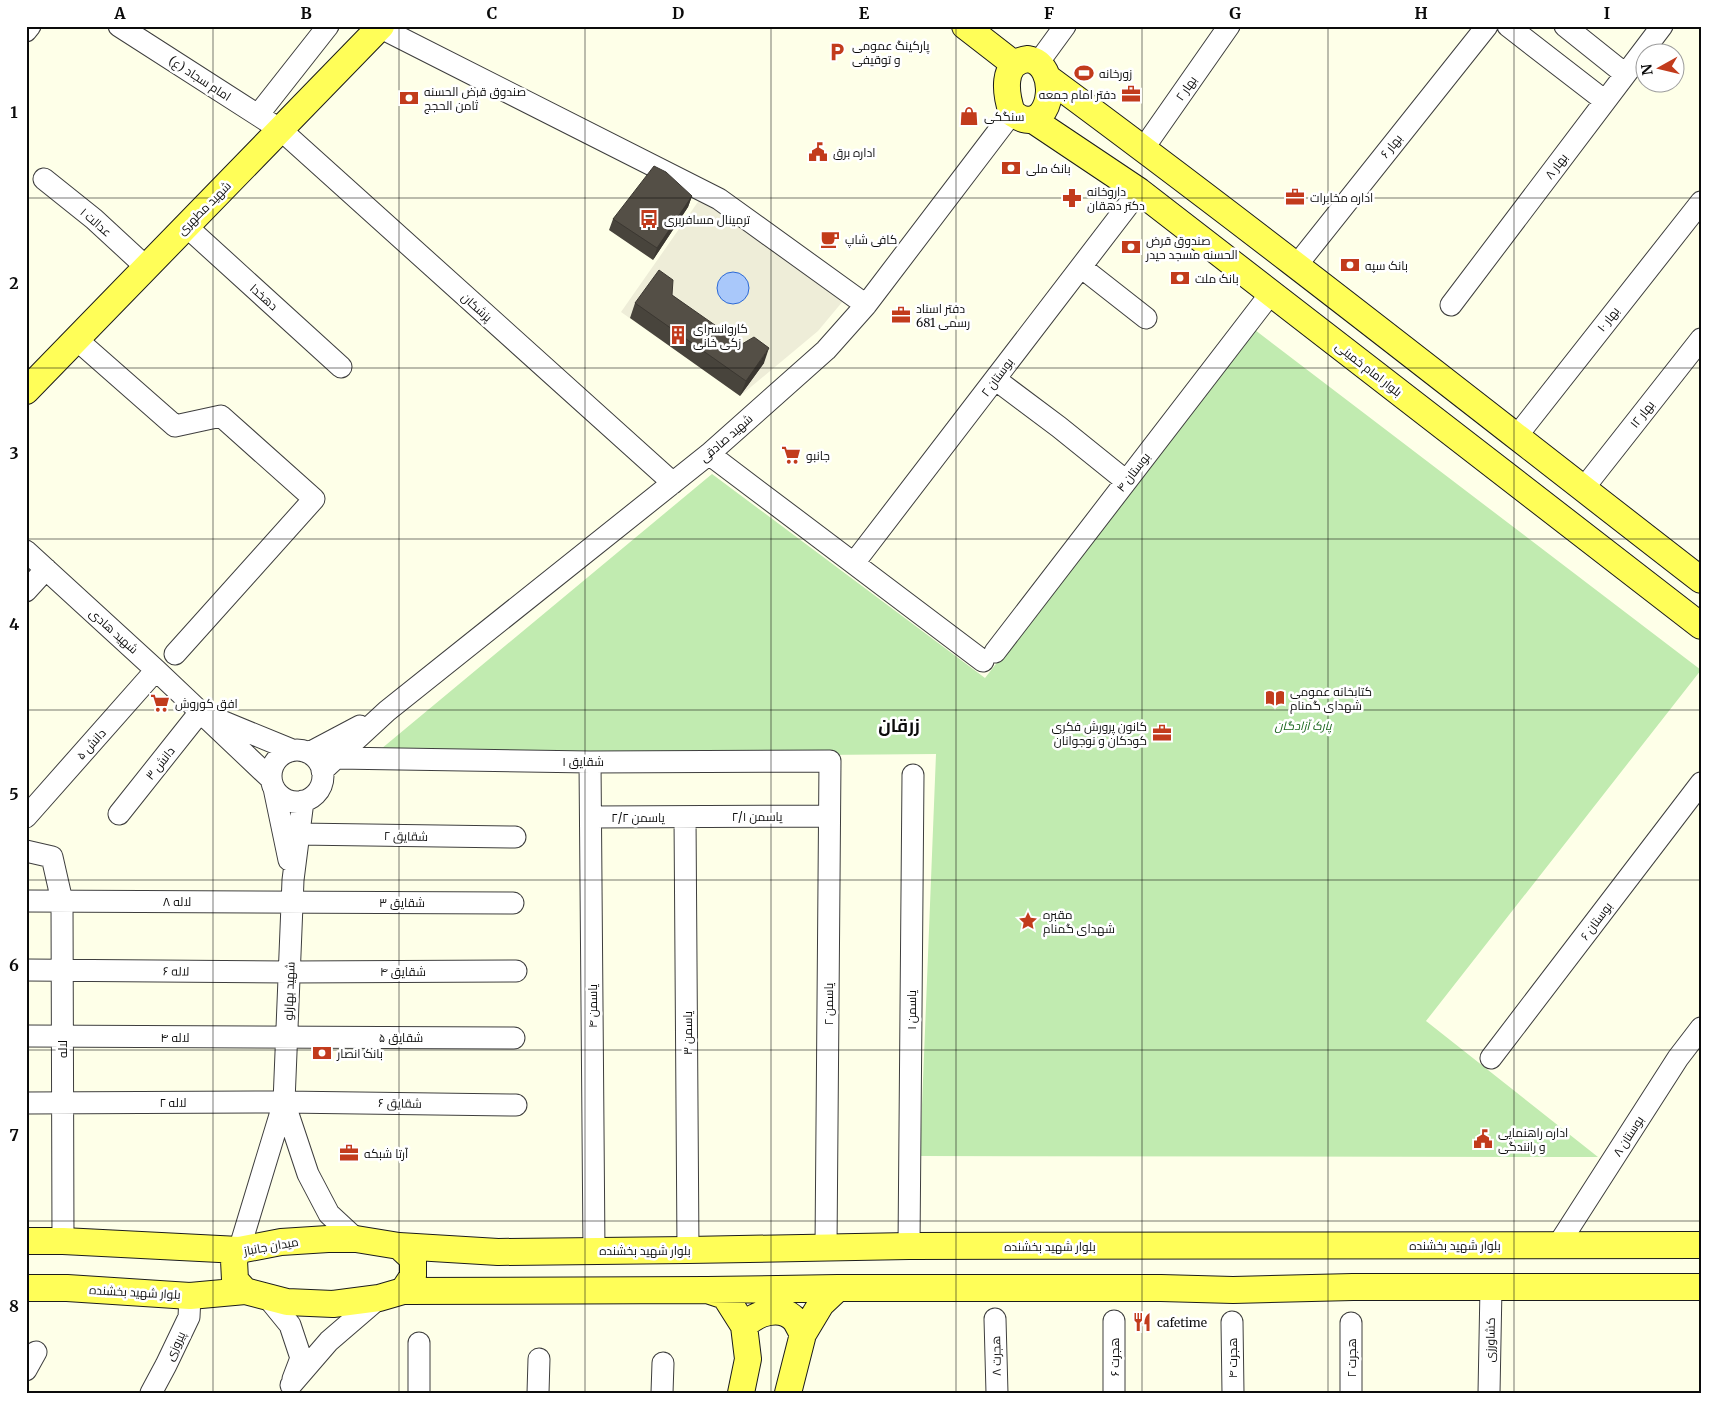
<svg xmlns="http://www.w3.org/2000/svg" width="1727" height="1419" font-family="Merriweather,Cairo,serif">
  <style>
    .green { fill: #c1ebb0 }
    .plaza { fill: #eeedd8 }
    .water { fill: #a9c8fa; stroke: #2c69d5 }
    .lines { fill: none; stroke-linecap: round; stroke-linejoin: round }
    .minor-casing { stroke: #3e3e3e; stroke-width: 23 }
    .major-casing { stroke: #1c1c1c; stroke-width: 28 }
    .minor { stroke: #fff; stroke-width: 21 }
    .major { stroke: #fffe58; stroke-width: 26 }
    .wall { fill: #48443c }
    .shaded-wall { fill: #3b3731 }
    .building { fill: #544f46; stroke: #3b3731 }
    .grid { fill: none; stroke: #0b0b0b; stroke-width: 1; stroke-opacity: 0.55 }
    .labels { text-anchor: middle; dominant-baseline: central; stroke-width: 5; stroke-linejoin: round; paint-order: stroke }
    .poi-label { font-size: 12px; fill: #0b0b0b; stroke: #fff; text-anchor: start }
    .street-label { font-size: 12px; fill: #0b0b0b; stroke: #fff }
    .park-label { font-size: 12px; font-style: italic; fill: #18651b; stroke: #fff }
    .district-label { font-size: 18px; font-weight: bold; fill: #0b0b0b; stroke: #fff }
    .neatline { fill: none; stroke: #0b0b0b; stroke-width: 2 }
    .grid-label { font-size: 16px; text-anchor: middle; font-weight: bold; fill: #0b0b0b }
  </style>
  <rect width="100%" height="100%" fill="#feffe8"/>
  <path class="green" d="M1255,330L1701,670L1426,1021L1598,1157L920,1156L936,754L369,759L712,474L985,678Z"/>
  <path class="plaza" d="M700,199L843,301L818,331L740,396L621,312Z"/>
  <path class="water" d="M717 288a16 16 0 1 1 32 0a16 16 0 1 1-32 0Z"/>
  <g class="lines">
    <g class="minor-casing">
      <path id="minor" d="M119,26L281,130L673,483
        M377,26L719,199L866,305
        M1508,26L1605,101
        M1565,26L1625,74
        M26,31L30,26
        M1038,63L1065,26
        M258,115L328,26
        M1143,149L1229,26
        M44,179L94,219L146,267
        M186,226L341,367
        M1296,266L1487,26
        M1081,267L1146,318
        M1451,305L1662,26
        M76,339L175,426L221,416L314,499L175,654
        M995,379L1059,427L1126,481
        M1516,437L1701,202
        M709,454L983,661
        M1583,489L1701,339
        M26,551L156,670L271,779
        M854,563L1139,191
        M26,591L46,569
        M995,652L1271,293
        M214,718L292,750
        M271 776a26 26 0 1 1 52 0a26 26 0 1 1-52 0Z
        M309,753L360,726
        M337,758L590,762L830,761L826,1247
        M590,762L594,1250
        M322,771L387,711L709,454L826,350L866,305L1012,113
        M274,788L289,860
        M119,814L200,712
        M26,817L156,670
        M591,817L829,816
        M685,817L688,1250
        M298,834L515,837
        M26,851L52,857L62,901L63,1241
        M26,901L513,903
        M26,970L289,972L516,971
        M26,1036L514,1038
        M1491,1058L1701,783
        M284,1102L308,1174L329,1214L356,1239
        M26,1103L284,1102L516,1105
        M1558,1245L1678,1058L1701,1028
        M909,1246L913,775
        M239,1250L284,1102L293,880L303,801
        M268,1298L290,1325L301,1358L293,1379
        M995,1319L997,1393
        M1232,1322L1233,1393
        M1351,1323V1393
        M419,1343V1393
        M26,1370L36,1352
        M291,1385L329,1341L379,1298
        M151,1393L166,1365L189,1317L190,1296
        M538,1393L539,1359
        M662,1393L663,1363
        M1114,1393V1321
        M1489,1393L1491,1287"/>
    </g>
    <g class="major-casing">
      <path id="major" d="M965,26L1014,64
        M1028,59C1060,64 1053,128 1023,119C1019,118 1016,115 1012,113C1006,95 1000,62 1028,59Z
        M1048,78C1269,241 1484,412 1701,580
        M1033,120L1139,191L1701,626
        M26,391L381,26
        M328,1239H356L399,1246L413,1259V1276L403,1291L379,1298L333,1304L287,1302L245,1291L235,1280L234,1260L239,1250L281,1242Z
        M26,1241H63L239,1250
        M399,1246L498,1252L688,1250L909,1246L1701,1245
        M26,1288H67L190,1296L245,1291
        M707,1290L725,1296L744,1326L748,1359L741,1393
        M403,1291L707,1290L838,1288H1161L1233,1290L1353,1287H1701
        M744,1326C756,1313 781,1304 795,1320C798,1324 800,1330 803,1334
        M788,1393L803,1334L821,1304L838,1288"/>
    </g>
    <use href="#minor" class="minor"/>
    <use href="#major" class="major"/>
  </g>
  <path class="wall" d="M692,196L688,207L653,260L609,230L613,219Z
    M672,295L764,363L740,396L630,318L635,303Z"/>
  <path class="shaded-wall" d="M692,196L688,207L653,260L657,248Z
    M769,348L764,363L740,396L746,381Z"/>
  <path class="building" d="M654,166L666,172L692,196L657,248L613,219Z
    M659,270L673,280L672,295L742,344L754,337L769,348L746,381L635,303Z"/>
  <path class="grid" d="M213,26V1393M399,26V1393M585,26V1393M771,26V1393M956,26V1393M1142,26V1393M1328,26V1393M1514,26V1393M26,198H1701M26,368H1701M26,539H1701M26,710H1701M26,880H1701M26,1050H1701M26,1221H1701"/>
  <defs>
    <g id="parking-bare" transform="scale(1.5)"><path d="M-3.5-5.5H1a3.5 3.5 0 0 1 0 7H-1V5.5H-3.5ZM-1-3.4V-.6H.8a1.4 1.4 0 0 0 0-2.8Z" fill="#c23b1c" stroke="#fff" stroke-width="2.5" paint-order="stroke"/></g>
    <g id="stadium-bare" transform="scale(1.5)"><path d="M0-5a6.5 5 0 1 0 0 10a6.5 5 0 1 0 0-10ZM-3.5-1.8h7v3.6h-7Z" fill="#c23b1c" stroke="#fff" stroke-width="2.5" paint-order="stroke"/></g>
    <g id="office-bare" transform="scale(1.5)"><path d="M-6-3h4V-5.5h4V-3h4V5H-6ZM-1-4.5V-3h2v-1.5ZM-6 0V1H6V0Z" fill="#c23b1c" stroke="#fff" stroke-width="2.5" paint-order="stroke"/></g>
    <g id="bank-bare" transform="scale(1.5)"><path d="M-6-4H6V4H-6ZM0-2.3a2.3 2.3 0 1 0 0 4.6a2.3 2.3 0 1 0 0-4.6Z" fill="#c23b1c" stroke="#fff" stroke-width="2.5" paint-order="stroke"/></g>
    <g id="shop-bare" transform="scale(1.5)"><path d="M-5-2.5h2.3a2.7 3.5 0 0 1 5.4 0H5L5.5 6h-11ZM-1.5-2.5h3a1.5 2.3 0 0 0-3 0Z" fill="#c23b1c" stroke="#fff" stroke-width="2.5" paint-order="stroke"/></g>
    <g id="civic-bare" transform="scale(1.5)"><path d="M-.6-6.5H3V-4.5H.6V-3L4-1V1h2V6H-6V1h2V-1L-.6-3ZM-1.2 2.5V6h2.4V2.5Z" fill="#c23b1c" stroke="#fff" stroke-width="2.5" paint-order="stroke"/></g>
    <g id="pharmacy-bare" transform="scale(1.5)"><path d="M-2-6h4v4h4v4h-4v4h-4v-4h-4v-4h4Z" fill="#c23b1c" stroke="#fff" stroke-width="2.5" paint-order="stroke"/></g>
    <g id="bus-bare" transform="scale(1.5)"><path d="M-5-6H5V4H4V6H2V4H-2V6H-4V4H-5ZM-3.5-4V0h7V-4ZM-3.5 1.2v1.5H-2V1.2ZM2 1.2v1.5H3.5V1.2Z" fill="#c23b1c" stroke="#fff" stroke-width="2.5" paint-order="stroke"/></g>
    <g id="cafe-bare" transform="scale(1.5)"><path d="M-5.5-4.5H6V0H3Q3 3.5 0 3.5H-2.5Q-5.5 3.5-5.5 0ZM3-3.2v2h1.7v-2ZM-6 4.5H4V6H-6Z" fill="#c23b1c" stroke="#fff" stroke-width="2.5" paint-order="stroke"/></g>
    <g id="building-bare" transform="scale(1.5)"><path d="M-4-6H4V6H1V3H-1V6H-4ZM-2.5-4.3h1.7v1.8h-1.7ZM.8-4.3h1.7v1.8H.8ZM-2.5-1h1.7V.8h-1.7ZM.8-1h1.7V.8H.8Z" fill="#c23b1c" stroke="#fff" stroke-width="2.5" paint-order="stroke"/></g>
    <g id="supermarket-bare" transform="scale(1.5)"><path d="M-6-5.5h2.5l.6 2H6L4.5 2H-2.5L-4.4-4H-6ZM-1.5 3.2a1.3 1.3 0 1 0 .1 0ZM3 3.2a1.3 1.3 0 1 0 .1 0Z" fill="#c23b1c" stroke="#fff" stroke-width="2.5" paint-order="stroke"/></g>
    <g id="library-bare" transform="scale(1.5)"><path d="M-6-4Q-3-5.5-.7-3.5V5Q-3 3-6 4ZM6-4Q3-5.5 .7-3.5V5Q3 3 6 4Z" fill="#c23b1c" stroke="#fff" stroke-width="2.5" paint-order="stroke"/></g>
    <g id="sight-bare" transform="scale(1.5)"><path d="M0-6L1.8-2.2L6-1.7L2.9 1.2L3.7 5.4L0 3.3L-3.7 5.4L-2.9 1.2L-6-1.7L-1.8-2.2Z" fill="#c23b1c" stroke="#fff" stroke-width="2.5" paint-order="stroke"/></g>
    <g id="restaurant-bare" transform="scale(1.5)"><path d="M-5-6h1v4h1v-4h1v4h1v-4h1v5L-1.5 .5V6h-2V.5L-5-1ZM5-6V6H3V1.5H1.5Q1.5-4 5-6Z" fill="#c23b1c" stroke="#fff" stroke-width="2.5" paint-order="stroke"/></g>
  </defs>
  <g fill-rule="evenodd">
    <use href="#parking-bare" x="837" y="52"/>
    <use href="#stadium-bare" x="1084" y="73"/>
    <use href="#office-bare" x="1131" y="94"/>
    <use href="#bank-bare" x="409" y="98"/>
    <use href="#shop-bare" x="969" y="116"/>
    <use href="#civic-bare" x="818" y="152"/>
    <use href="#bank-bare" x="1011" y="168"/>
    <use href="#office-bare" x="1295" y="197"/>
    <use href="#pharmacy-bare" x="1072" y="198"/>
    <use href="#bus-bare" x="649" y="219"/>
    <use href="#cafe-bare" x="830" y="239"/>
    <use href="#bank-bare" x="1131" y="247"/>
    <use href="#bank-bare" x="1350" y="265"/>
    <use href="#bank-bare" x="1180" y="278"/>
    <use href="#office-bare" x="901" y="315"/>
    <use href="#building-bare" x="678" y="335"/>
    <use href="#supermarket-bare" x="791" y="455"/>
    <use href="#library-bare" x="1275" y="698"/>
    <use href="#supermarket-bare" x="160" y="703"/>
    <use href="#office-bare" x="1162" y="733"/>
    <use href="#sight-bare" x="1028" y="921"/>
    <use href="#bank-bare" x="322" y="1053"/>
    <use href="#civic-bare" x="1483" y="1139"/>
    <use href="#office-bare" x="349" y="1153"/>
    <use href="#restaurant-bare" x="1142" y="1322"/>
  </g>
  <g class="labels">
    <g class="poi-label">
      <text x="852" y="45">پارکینگ عمومی<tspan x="852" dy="14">و توقیفی</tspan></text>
      <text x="1099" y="73">زورخانه</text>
      <text x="424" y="91">صندوق قرض الحسنه<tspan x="424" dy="14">ثامن الحجج</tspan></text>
      <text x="1116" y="94" text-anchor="end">دفتر امام جمعه</text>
      <text x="984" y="116">سنگکی</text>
      <text x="833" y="152">اداره برق</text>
      <text x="1026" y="168">بانک ملی</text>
      <text x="1087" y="191">داروخانه<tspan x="1087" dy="14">دکتر دهقان</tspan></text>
      <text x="1310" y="197">اداره مخابرات</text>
      <text x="664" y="219">ترمینال مسافربری</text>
      <text x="845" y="239">کافی شاپ</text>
      <text x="1146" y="240">صندوق قرض<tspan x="1146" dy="14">الحسنه مسجد حیدر</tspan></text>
      <text x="1365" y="265">بانک سپه</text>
      <text x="1195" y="278">بانک ملت</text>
      <text x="916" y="308">دفتر اسناد<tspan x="916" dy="14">رسمی 681</tspan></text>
      <text x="693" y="328">کاروانسرای<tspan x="693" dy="14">زکی خانی</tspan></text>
      <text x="806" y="455">جانبو</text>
      <text x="1290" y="691">کتابخانه عمومی<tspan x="1290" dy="14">شهدای گمنام</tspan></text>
      <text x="175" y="703">افق کوروش</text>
      <text x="1147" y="726" text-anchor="end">کانون پرورش فکری<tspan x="1147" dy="14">کودکان و نوجوانان</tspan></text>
      <text x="1043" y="914">مقبره<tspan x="1043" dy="14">شهدای گمنام</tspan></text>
      <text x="337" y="1053">بانک انصار</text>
      <text x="1498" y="1132">اداره راهنمایی<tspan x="1498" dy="14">و رانندگی</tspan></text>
      <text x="364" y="1153">آرتا شبکه</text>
      <text x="1157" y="1322">cafetime</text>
    </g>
    <g class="street-label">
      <text transform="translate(200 78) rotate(33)">امام سجاد (ع)</text>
      <text transform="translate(1186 88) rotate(-55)">بهار ۲</text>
      <text transform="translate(1391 146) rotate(-51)">بهار ۶</text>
      <text transform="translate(1556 166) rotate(-53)">بهار ۸</text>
      <text transform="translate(204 208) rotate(-45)">شهید مطهری</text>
      <text transform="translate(96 222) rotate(41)">عدالت ۱</text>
      <text transform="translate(264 297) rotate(42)">دهخدا</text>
      <text transform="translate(477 307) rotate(42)">پزشکان</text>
      <text transform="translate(1608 319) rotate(-52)">بهار ۱۰</text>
      <text transform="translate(1369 369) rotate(38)">بلوار امام خمینی</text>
      <text transform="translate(997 377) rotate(-53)">بوستان ۲</text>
      <text transform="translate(1642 414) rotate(-52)">بهار ۱۲</text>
      <text transform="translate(726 438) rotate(-41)">شهید صادقی</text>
      <text transform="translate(1133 472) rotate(-52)">بوستان ۴</text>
      <text transform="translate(114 631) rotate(42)">شهید هادی</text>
      <text transform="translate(91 744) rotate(-48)">دانش ۵</text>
      <text x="583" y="761">شقایق ۱</text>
      <text transform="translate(160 763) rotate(-51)">دانش ۳</text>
      <text x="757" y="816">یاسمن ۲/۱</text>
      <text x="638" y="817">یاسمن ۲/۲</text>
      <text transform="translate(406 836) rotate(1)">شقایق ۲</text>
      <text x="177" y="901">لاله ۸</text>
      <text x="402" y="902">شقایق ۳</text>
      <text transform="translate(1596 921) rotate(-53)">بوستان ۶</text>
      <text transform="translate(176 971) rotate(1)">لاله ۶</text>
      <text x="403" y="971">شقایق ۴</text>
      <text transform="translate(289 991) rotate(-88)">شهید بهارلو</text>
      <text transform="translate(828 1004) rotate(-90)">یاسمن ۲</text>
      <text transform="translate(592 1006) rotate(-90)">یاسمن ۴</text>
      <text transform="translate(911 1010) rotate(-90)">یاسمن ۱</text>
      <text transform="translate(687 1033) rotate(-90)">یاسمن ۳</text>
      <text x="175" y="1037">لاله ۴</text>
      <text x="401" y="1037">شقایق ۵</text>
      <text transform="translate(62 1049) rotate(-90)">لاله</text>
      <text x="173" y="1102">لاله ۲</text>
      <text transform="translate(400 1103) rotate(1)">شقایق ۶</text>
      <text transform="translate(1628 1136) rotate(-57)">بوستان ۸</text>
      <text x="1455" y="1245">بلوار شهید بخشنده</text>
      <text transform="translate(271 1246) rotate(-10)">میدان جانباز</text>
      <text x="1050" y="1246">بلوار شهید بخشنده</text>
      <text x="645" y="1250">بلوار شهید بخشنده</text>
      <text transform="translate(135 1292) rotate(3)">بلوار شهید بخشنده</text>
      <text transform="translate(1490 1340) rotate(-89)">کشاورزی</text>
      <text transform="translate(175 1346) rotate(-65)">پیروزی</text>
      <text transform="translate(996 1356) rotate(-91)">هجرت ۸</text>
      <text transform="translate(1114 1357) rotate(-90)">هجرت ۶</text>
      <text transform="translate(1232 1358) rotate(-90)">هجرت ۴</text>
      <text transform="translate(1351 1358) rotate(-90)">هجرت ۲</text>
    </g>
    <g class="park-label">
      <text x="1303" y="725">پارک آزادگان</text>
    </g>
    <g class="district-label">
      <text x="899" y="725">زرقان</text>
    </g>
  </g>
  <rect width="1727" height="1419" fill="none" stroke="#ffffff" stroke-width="55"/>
  <g transform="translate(1660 68) rotate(262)"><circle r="24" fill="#ffffff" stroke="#9d9d9d"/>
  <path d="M0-4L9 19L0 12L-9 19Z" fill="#c23b1c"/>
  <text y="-8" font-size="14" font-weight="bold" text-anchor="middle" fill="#0b0b0b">N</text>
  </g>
  <rect x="28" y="28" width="1672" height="1364" class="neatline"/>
  <g class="grid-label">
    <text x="120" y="19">A</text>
    <text x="306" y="19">B</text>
    <text x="492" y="19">C</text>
    <text x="678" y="19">D</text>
    <text x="864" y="19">E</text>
    <text x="1049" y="19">F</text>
    <text x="1235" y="19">G</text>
    <text x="1421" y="19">H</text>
    <text x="1607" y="19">I</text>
    <text x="14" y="118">1</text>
    <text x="14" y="289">2</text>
    <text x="14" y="459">3</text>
    <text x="14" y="630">4</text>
    <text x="14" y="800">5</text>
    <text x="14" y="971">6</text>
    <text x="14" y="1141">7</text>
    <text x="14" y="1312">8</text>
  </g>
</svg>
